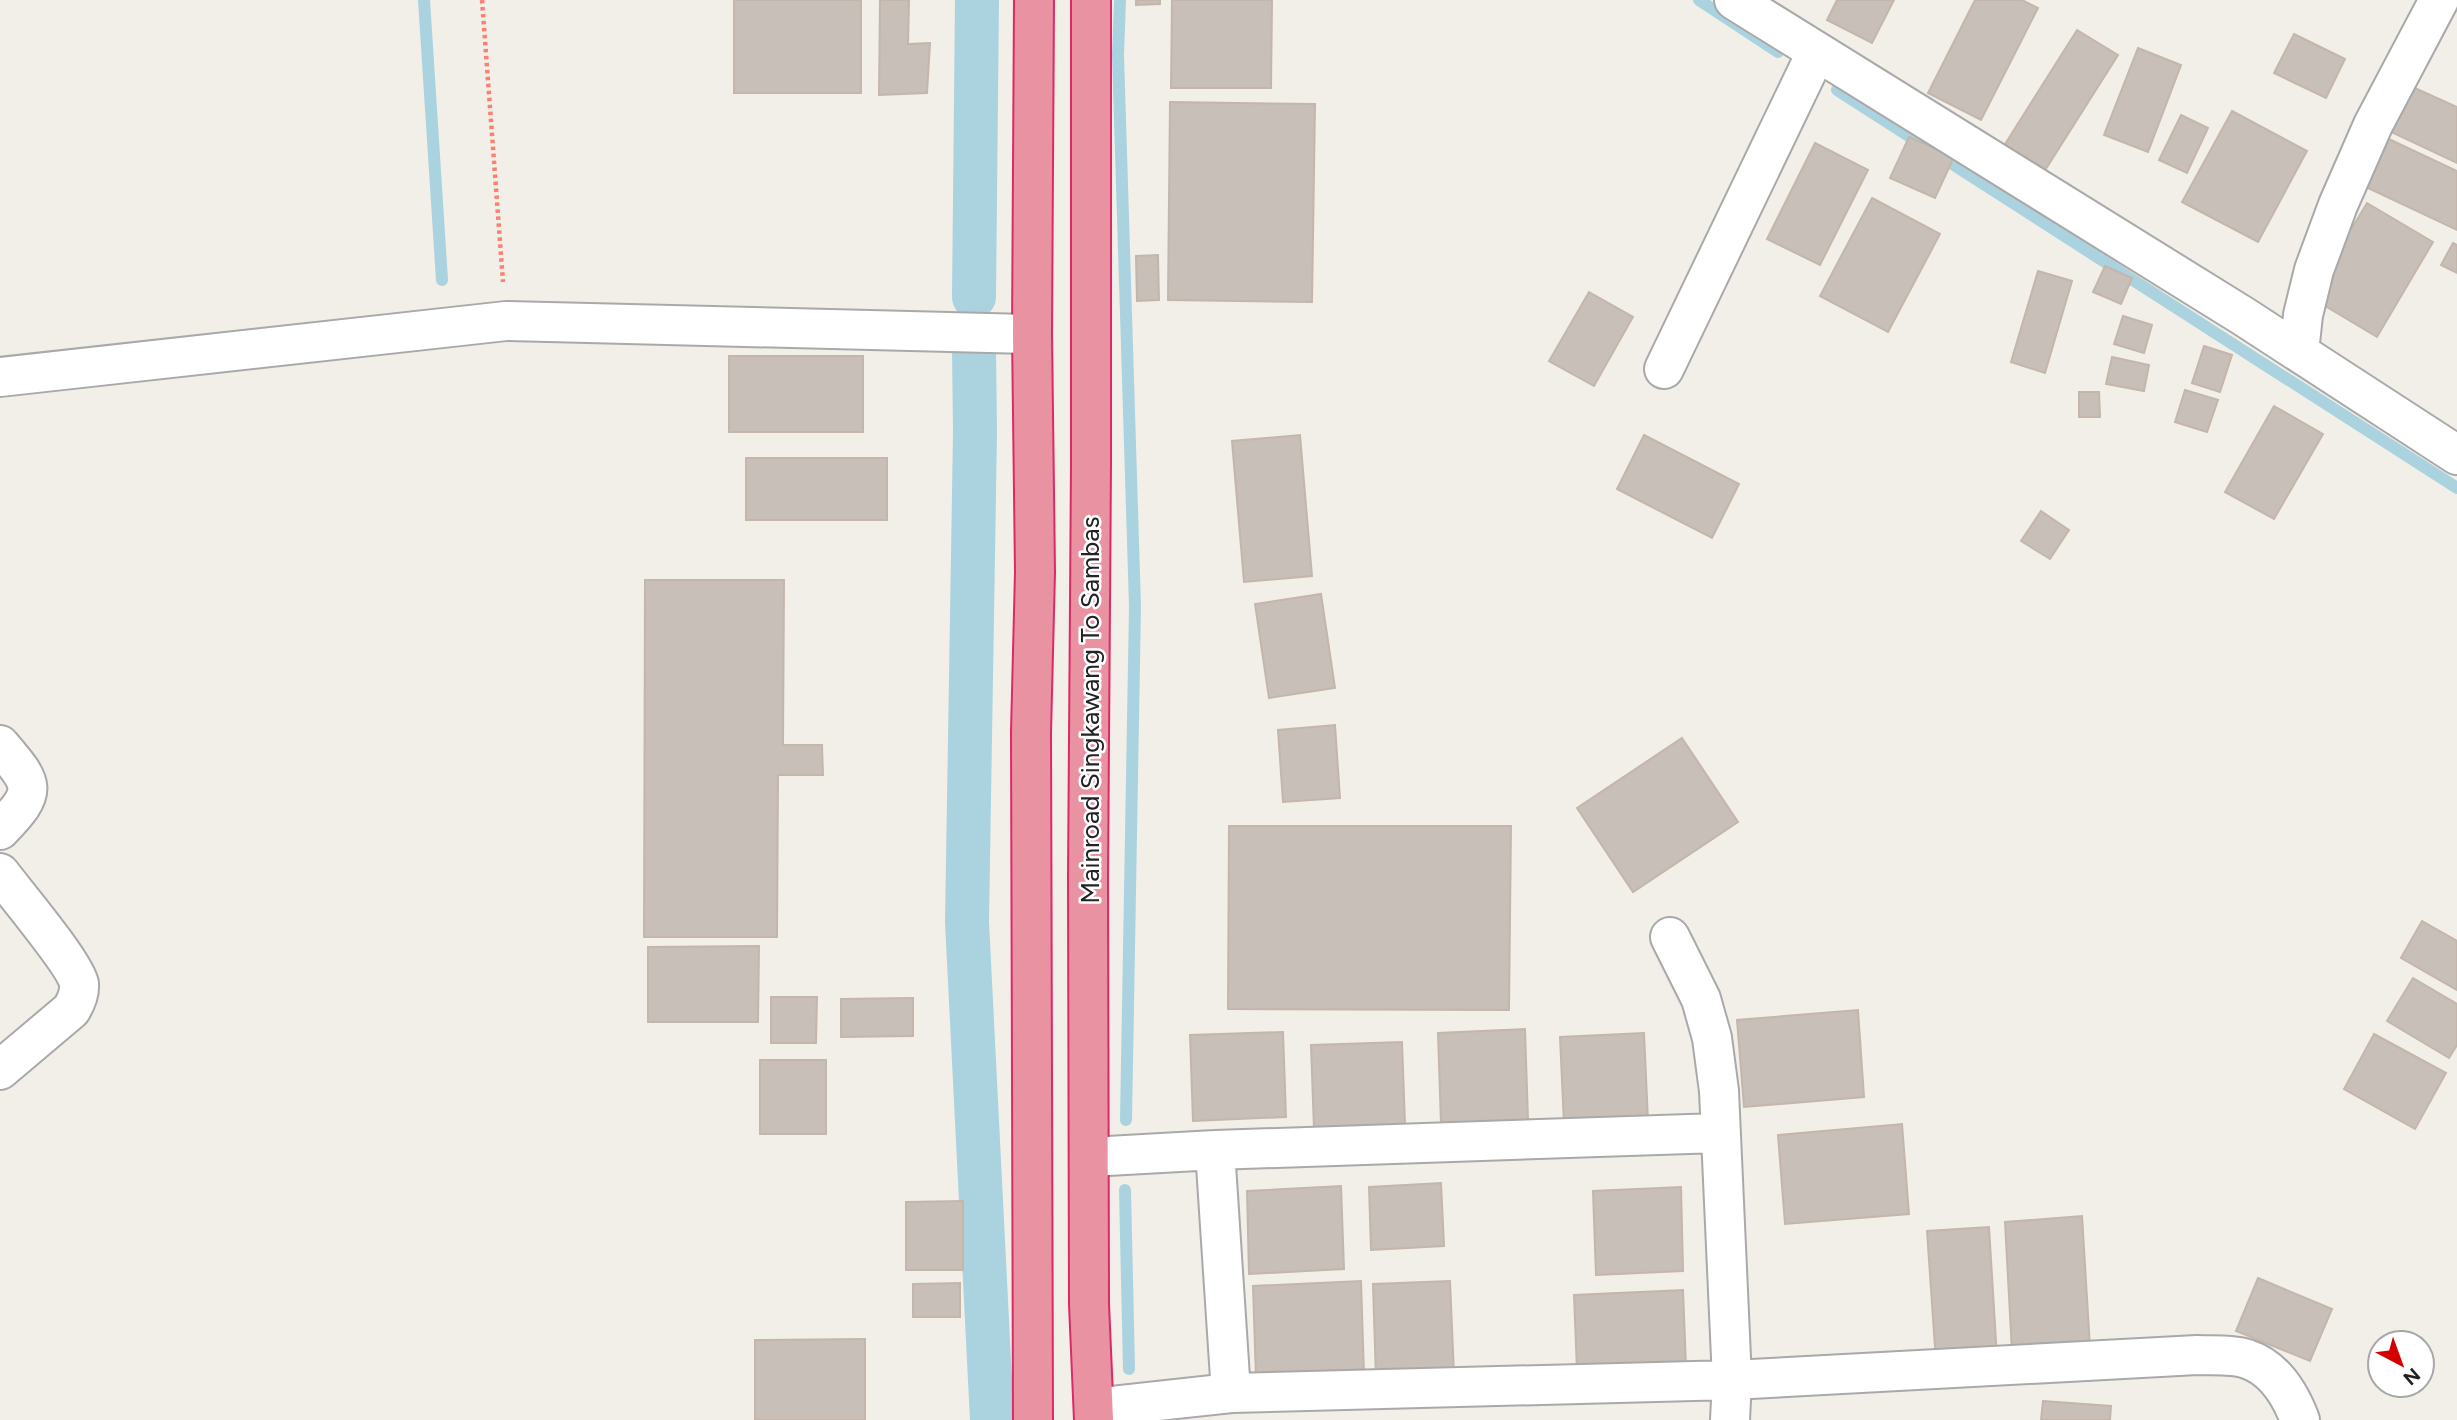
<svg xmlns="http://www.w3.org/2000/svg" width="2457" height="1420" font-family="Figtree,sans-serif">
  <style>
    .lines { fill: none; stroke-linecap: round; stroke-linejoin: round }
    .stream { stroke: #aad3df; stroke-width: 12 }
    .canal { stroke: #aad3df; stroke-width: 44 }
    .building { fill: #c7bfb8; stroke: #c4b6ab; stroke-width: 2 }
    .street-casing { stroke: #a9a9a9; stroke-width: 42 }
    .highway-casing { stroke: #dc2a67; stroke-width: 42 }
    .path { stroke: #fa8072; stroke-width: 4.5; stroke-dasharray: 3.5 3.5; stroke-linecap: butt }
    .street { stroke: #fff; stroke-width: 38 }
    .highway { stroke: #e892a2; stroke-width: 38 }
    .labels { text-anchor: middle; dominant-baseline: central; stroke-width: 5; stroke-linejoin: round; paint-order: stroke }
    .street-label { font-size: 26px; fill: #222; stroke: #fff }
  </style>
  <rect width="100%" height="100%" fill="#f2efe9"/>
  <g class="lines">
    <path class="stream" d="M424,0L442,280
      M1120,0L1118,55L1135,606L1126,1120
      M1699,0L1778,52
      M1837,90L2457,488
      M1125,1190L1129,1369"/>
    <path class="canal" d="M974,297L977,0
      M974,351L975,432L967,922L992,1420"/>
  </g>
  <path class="building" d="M734,0H861V93H734Z
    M880,0H909L908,44L930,43L927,93L879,95Z
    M1136,0H1160V4L1136,5Z
    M1172,0H1272L1271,88H1171Z
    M1837,0H1894L1872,43L1827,20Z
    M1975,0H2022L2038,8L1981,120L1928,93Z
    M2077,30L2118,55L2042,175L2002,149Z
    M2294,34L2345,59L2326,98L2274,73Z
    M2138,48L2181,65L2148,152L2104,135Z
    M2406,84L2457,107V163L2385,129Z
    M1170,102L1315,104L1312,302L1168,300Z
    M2232,111L2307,151L2258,242L2182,202Z
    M2181,115L2208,128L2187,173L2159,160Z
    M2374,132L2457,171V230L2351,180Z
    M1909,137L1954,157L1935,198L1890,178Z
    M1815,143L1868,170L1820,265L1767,239Z
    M1872,198L1940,234L1888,332L1820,296Z
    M2367,203L2433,242L2377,337L2310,297Z
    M2453,243L2457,245V273L2441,265Z
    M1158,255L1159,300L1137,301L1136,256Z
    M2105,266L2132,278L2121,304L2093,292Z
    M2038,271L2072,281L2045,373L2011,362Z
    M1589,292L1633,317L1594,386L1549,361Z
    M2123,316L2152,325L2144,353L2114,344Z
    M2204,346L2232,355L2220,392L2192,383Z
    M729,356H863V432H729Z
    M2112,357L2149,365L2144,391L2106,384Z
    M2185,390L2218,400L2207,432L2175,422Z
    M2079,392H2099L2100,417H2079Z
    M2274,406L2323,434L2274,519L2225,492Z
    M1300,435L1312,576L1244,582L1232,441Z
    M1644,435L1739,484L1712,538L1617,489Z
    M746,458H887V520H746Z
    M2041,511L2069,530L2050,559L2021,541Z
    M645,580H784L783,745H822L823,775H778L777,937H644Z
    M1321,594L1335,688L1269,698L1255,604Z
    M1335,725L1340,798L1283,802L1278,730Z
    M1682,738L1738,822L1633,892L1577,808Z
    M1229,826H1511L1509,1010L1228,1009Z
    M2422,921L2457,941V990L2401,958Z
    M759,946L758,1022H648V947Z
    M2413,978L2457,1004V1045L2449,1058L2387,1021Z
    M771,997H817L816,1043H771Z
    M913,998V1036L841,1037V999Z
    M1858,1010L1864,1097L1744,1107L1737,1020Z
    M1525,1029L1528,1120L1441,1124L1438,1033Z
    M1283,1032L1286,1117L1193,1121L1190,1035Z
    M1644,1033L1648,1121L1564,1124L1560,1037Z
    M2374,1034L2446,1073L2415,1129L2344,1089Z
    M1402,1042L1405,1125L1314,1129L1311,1045Z
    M760,1060H826V1134H760Z
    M1902,1124L1909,1214L1785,1224L1778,1135Z
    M1441,1183L1444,1246L1371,1250L1369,1187Z
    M1341,1186L1344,1269L1249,1274L1247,1191Z
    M1681,1187L1683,1271L1596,1275L1593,1191Z
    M963,1201V1270H906V1202Z
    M2082,1216L2090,1347L2012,1352L2005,1222Z
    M1989,1227L1997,1358L1936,1362L1927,1231Z
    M2258,1278L2332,1309L2310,1361L2236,1331Z
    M1361,1281L1364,1375L1256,1379L1253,1286Z
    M1450,1281L1454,1375L1376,1379L1373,1284Z
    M960,1283V1317H913V1284Z
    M1683,1290L1686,1367L1577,1371L1574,1295Z
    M865,1339V1420H755V1340Z
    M2043,1401L2111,1406L2110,1420H2041Z"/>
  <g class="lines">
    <g class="street-casing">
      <path id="street" d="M1734,0L2243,316L2457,455
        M2299,352L2303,315L2314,270L2338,205L2373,125L2439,0
        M1664,369L1816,53
        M0,377L506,321L1032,334
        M0,745C34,785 39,790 0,830
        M0,873C15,893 76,965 79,984C80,994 76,1002 71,1010L0,1070
        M1670,937L1701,999L1712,1038L1719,1091L1732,1380L1730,1420
        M1215,1150L1231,1393
        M1090,1157L1215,1150L1719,1133
        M1094,1408L1231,1393L1732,1380L2197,1355C2212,1356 2233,1354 2247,1359C2275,1368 2290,1394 2300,1420"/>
    </g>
    <g class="highway-casing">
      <path id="highway" d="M1091,0V464L1088,877L1089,1304L1094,1420
        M1033,1420L1031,732L1035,572L1032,334L1034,0"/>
    </g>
    <path class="path" d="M482,0L503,282"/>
    <use href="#street" class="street"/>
    <use href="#highway" class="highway"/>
  </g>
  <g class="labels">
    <g class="street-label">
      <text transform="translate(1090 710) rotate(-90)">Mainroad Singkawang To Sambas</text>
    </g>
  </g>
  <g transform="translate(2401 1364) rotate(139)"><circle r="33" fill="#ffffff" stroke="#a7a7a7" stroke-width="2"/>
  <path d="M0-5L12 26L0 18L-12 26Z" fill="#d40000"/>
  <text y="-10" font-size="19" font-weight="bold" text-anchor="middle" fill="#222222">N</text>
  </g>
</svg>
